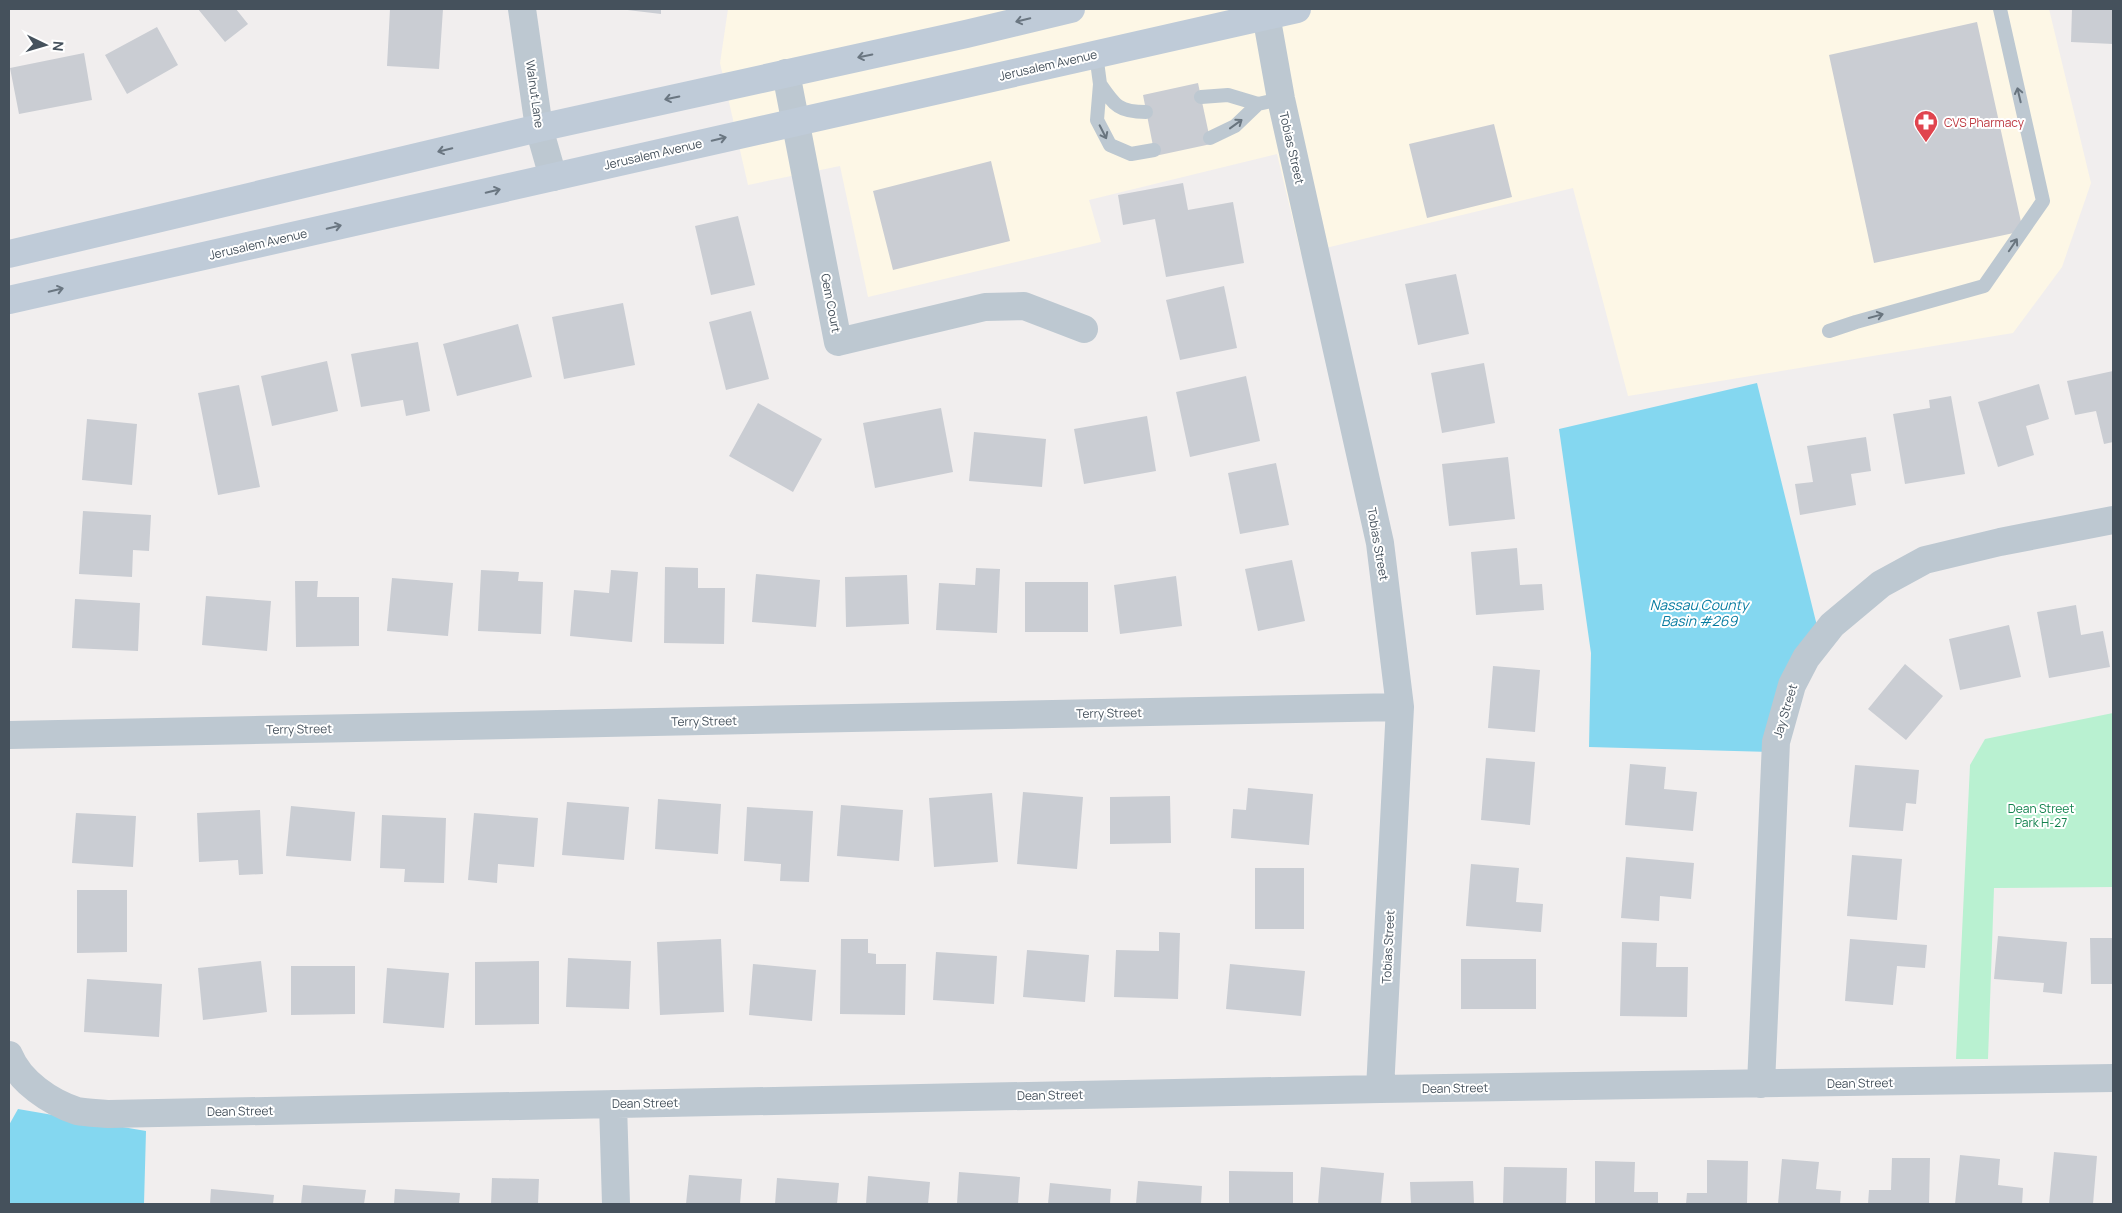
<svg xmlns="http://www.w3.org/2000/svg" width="2122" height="1213" font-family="Manrope,sans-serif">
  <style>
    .commercial { fill: #fdf7e6 }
    .green { fill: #b9f1d1 }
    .water { fill: #84d7f0 }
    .building { fill: #cacdd3 }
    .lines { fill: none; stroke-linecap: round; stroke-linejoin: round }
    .lane { stroke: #bdc8d1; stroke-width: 14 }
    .street { stroke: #bdc8d1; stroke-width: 28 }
    .secondary { stroke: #bfcbd8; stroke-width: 28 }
    .oneway { stroke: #6a7681 }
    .oneway2 { stroke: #69757f }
    .labels { text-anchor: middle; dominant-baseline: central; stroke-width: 4; stroke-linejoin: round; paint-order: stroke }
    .street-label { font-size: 12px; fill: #45515c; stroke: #fff }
    .health-label { font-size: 12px; fill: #be3a42; stroke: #fff; text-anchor: start }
    .park-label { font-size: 12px; fill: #12824d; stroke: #fff }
    .water-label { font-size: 14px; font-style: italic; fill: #067ba0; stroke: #fff }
  </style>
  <rect width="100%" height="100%" fill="#f1eeee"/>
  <path class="commercial" d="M728,9H2049L2091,183L2062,267L2013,333L1628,396L1573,188L1301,254L1277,154L1089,200L1101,242L868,297L840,166L748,185L720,63Z"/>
  <path class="green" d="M2113,713V887L1994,888L1988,1059H1956L1970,765L1985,739Z"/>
  <path class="water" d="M1757,383L1819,634L1771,752L1589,747L1591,653L1559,429Z
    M18,1109L146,1131L144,1204H9V1125Z"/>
  <path class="building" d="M198,9H236L248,24L225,42Z
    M390,9H443L439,69L387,66Z
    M619,9H661V14Z
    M2072,9H2113V44L2071,42Z
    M1977,22L2023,231L1874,263L1829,55Z
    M157,27L178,65L127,94L105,55Z
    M84,53L92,100L19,114L10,68Z
    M1198,83L1211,144L1155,156L1143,95Z
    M1494,124L1512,197L1427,218L1409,144Z
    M991,161L1010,241L893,270L873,191Z
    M1183,183L1188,210L1233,202L1244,263L1166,277L1155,219L1123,225L1118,195Z
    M738,216L755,285L711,295L695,226Z
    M1456,274L1469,334L1418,345L1405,284Z
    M1224,286L1237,348L1180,360L1166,300Z
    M623,303L635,365L564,379L552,317Z
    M751,311L769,379L726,390L709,322Z
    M518,324L532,377L457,396L443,344Z
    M418,342L430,411L406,416L403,400L361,407L351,354Z
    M327,361L338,411L272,426L261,376Z
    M1484,363L1495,423L1442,433L1431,373Z
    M2113,371V442L2104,444L2096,411L2075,415L2067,381Z
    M1246,376L1260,441L1190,457L1176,392Z
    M2039,384L2049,419L2026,426L2034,455L1998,467L1978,402Z
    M239,385L260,487L218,495L198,393Z
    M1951,396L1965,474L1905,484L1893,414L1930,408L1929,400Z
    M758,403L822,439L793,492L729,456Z
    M941,408L953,472L875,488L863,423Z
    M1147,416L1156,471L1084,484L1074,429Z
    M87,419L137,424L132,485L82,480Z
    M974,432L1046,439L1042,487L969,481Z
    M1866,437L1871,471L1851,474L1856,505L1800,515L1795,484L1813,482L1807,446Z
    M1508,457L1515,519L1449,526L1442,464Z
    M1276,463L1289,525L1240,534L1228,473Z
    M83,511L151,515L149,551L133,550L132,577L79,574Z
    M1517,548L1520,585L1542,584L1544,610L1476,615L1471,552Z
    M1292,560L1305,621L1258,631L1245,569Z
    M665,567L698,568V588H725L724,644L664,643Z
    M976,568L1000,569L997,633L936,630L939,583L975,585Z
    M481,570L519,572L518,581L543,582L541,634L478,631Z
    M611,570L638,572L632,642L570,636L574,590L609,593Z
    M756,574L820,580L816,627L752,622Z
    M907,575L909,624L846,627L845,577Z
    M1176,576L1182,626L1120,634L1114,585Z
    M392,578L453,583L448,636L387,631Z
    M295,581H318L317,597H359V646L296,647Z
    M1025,582H1088V632H1025Z
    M206,596L271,601L267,651L202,645Z
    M75,599L140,603L138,651L72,648Z
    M2076,605L2081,635L2103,631L2110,667L2049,678L2037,612Z
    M2009,625L2021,677L1960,690L1949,639Z
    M1905,664L1943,696L1906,740L1868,709Z
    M1493,666L1540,670L1535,732L1488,728Z
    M1486,758L1535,762L1530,825L1481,820Z
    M1630,764L1666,767L1664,789L1697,792L1693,831L1625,825Z
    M1855,765L1919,770L1916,804L1906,803L1903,831L1849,827Z
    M1248,788L1313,794L1309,845L1231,838L1233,809L1246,810Z
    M1023,792L1083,797L1077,869L1017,864Z
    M992,793L998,862L934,867L929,798Z
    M1170,796L1171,843L1110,844V797Z
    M658,799L721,804L718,854L655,849Z
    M567,802L629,807L624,860L562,855Z
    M841,805L903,810L899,861L837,856Z
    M291,806L355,812L351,861L286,856Z
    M747,807L813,811L809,882L780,881L781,864L744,861Z
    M260,810L263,874L239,875L238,860L199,862L197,813Z
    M76,813L136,816L133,867L72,863Z
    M474,813L538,818L534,867L498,864L497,883L468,880Z
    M382,815L446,818L444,883L404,882L405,869L380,868Z
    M1852,855L1902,859L1897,920L1847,916Z
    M1626,857L1694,863L1691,899L1660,896L1659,921L1621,918Z
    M1471,864L1519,868L1516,902L1543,904L1541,932L1466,926Z
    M1255,868H1304V929H1255Z
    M77,890H127V952L77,953Z
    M1159,932L1180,933L1178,999L1114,997L1116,950L1159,951Z
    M1998,936L2067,942L2062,994L2043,992L2044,983L1994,979Z
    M2090,938H2113V984H2091Z
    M721,939L724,1012L660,1015L657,942Z
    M841,939H868V953L876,954V964H906L905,1015L840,1014Z
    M1850,939L1927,945L1925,968L1897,966L1893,1005L1845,1001Z
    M1622,942L1657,943L1656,967H1688L1687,1017L1620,1016Z
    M1027,950L1089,955L1085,1002L1023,997Z
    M936,952L997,956L994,1004L933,1000Z
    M568,958L631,961L629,1009L566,1007Z
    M1461,959H1536V1009H1461Z
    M261,961L267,1012L203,1020L198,968Z
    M539,961V1024L475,1025V962Z
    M753,964L816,970L812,1021L749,1015Z
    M1230,964L1305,971L1301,1016L1226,1009Z
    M291,966H355V1014L291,1015Z
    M387,968L449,973L444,1028L383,1023Z
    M87,979L162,984L159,1037L84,1032Z
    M2054,1152L2097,1156L2093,1204H2049Z
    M1960,1155L2000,1159L1998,1185L2023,1188L2022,1204H1955Z
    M1892,1158H1930L1929,1204H1868L1869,1190H1891Z
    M1782,1159L1819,1162L1816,1189L1841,1191L1840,1204H1778Z
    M1707,1160L1748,1161L1747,1204H1686L1687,1193H1707Z
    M1595,1161L1635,1162L1634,1192H1658V1204H1595Z
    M1321,1167L1384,1173L1381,1204H1318Z
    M1504,1167L1567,1168L1566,1204H1503Z
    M1229,1171L1293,1172V1204H1229Z
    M959,1172L1020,1177L1018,1204H957Z
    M689,1175L742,1179L740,1204H686Z
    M868,1176L930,1182L928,1204H866Z
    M492,1178L539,1179L538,1204H491Z
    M777,1178L839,1183L837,1204H775Z
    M1138,1181L1202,1186L1201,1204H1136Z
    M1473,1181L1474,1204H1411L1410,1182Z
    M1050,1183L1111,1189L1110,1204H1048Z
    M303,1185L366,1190L364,1204H301Z
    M211,1189L274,1195L273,1204H210Z
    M395,1189L460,1193L459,1204H394Z"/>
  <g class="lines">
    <path class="lane" d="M1096,54L1100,84L1097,120L1110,145L1131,154L1154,150
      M1100,84C1115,106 1119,112 1146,112
      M1201,97L1228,95L1258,104L1281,99
      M1210,138L1235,126L1258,104
      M1829,331L1856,322L1984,286L2043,201L2000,9"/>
    <path class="street" d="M522,9L539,128L553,177
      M1265,9L1281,99L1380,543L1400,707L1380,1089
      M786,73L838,342L985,307L1024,306L1084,329
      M9,735L1400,707
      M9,1055C20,1082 50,1102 77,1111C87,1113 99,1113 109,1114L1380,1089L2113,1078
      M1761,1084L1776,742L1792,685L1806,658L1832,625L1881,584L1925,560L2000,542L2113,520
      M613,1104L616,1204"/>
    <path class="secondary" d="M9,254L539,128L966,34L1071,9
      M9,300L1297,9"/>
  </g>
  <defs><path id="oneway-shaft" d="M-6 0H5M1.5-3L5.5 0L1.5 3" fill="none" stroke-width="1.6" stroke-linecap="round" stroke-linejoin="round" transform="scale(1.25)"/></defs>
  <g class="oneway">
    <use href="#oneway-shaft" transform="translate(1023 20) rotate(166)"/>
    <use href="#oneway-shaft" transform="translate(865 56) rotate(168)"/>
    <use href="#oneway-shaft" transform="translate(672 98) rotate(168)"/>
    <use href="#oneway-shaft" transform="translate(719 139) rotate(-13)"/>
    <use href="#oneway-shaft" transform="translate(445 150) rotate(167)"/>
    <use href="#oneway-shaft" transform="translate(493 191) rotate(-13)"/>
    <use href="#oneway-shaft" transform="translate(334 227) rotate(-13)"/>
    <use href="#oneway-shaft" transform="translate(56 290) rotate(-13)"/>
  </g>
  <g class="oneway2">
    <use href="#oneway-shaft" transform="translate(2019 95) rotate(-103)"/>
    <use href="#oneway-shaft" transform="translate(1236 124) rotate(-36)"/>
    <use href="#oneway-shaft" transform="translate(1103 132) rotate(63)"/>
    <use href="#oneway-shaft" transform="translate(2013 245) rotate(-56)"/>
    <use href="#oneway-shaft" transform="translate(1876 316) rotate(-15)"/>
  </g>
  <defs>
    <g id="pharmacy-pin" transform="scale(1.25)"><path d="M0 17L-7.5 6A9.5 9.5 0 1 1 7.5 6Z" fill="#e0444e" stroke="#fff"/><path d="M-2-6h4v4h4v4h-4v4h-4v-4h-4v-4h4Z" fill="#fff"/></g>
  </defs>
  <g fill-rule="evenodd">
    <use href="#pharmacy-pin" x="1926" y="122"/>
  </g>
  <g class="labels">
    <g class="street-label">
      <text transform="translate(1048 65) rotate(-13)">Jerusalem Avenue</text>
      <text transform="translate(535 94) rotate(82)">Walnut Lane</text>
      <text transform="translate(1292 148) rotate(77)">Tobias Street</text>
      <text transform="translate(653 154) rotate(-13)">Jerusalem Avenue</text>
      <text transform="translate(258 244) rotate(-13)">Jerusalem Avenue</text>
      <text transform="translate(831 303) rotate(79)">Gem Court</text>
      <text transform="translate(1378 544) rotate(80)">Tobias Street</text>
      <text transform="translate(1785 711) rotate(-73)">Jay Street</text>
      <text transform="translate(1109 713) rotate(-1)">Terry Street</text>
      <text transform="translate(704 721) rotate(-1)">Terry Street</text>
      <text transform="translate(299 729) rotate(-1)">Terry Street</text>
      <text transform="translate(1388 947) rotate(-87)">Tobias Street</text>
      <text transform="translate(1860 1083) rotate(-1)">Dean Street</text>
      <text transform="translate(1455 1088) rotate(-1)">Dean Street</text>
      <text transform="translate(1050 1095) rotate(-1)">Dean Street</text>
      <text transform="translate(645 1103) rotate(-1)">Dean Street</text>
      <text transform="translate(240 1111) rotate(-1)">Dean Street</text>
    </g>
    <g class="health-label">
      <text x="1944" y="122">CVS Pharmacy</text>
    </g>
    <g class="park-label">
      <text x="2041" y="808">Dean Street<tspan x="2041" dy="14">Park H-27</tspan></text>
    </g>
    <g class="water-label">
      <text x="1699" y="604">Nassau County<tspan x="1699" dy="16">Basin #269</tspan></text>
    </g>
  </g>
  <rect width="2122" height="1213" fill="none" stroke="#45515c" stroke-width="20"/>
  <g transform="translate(45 45) rotate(95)" stroke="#ffffff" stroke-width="4" paint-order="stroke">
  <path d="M0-4L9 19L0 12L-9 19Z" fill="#45515c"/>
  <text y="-8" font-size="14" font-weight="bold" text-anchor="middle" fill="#45515c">N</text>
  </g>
</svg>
